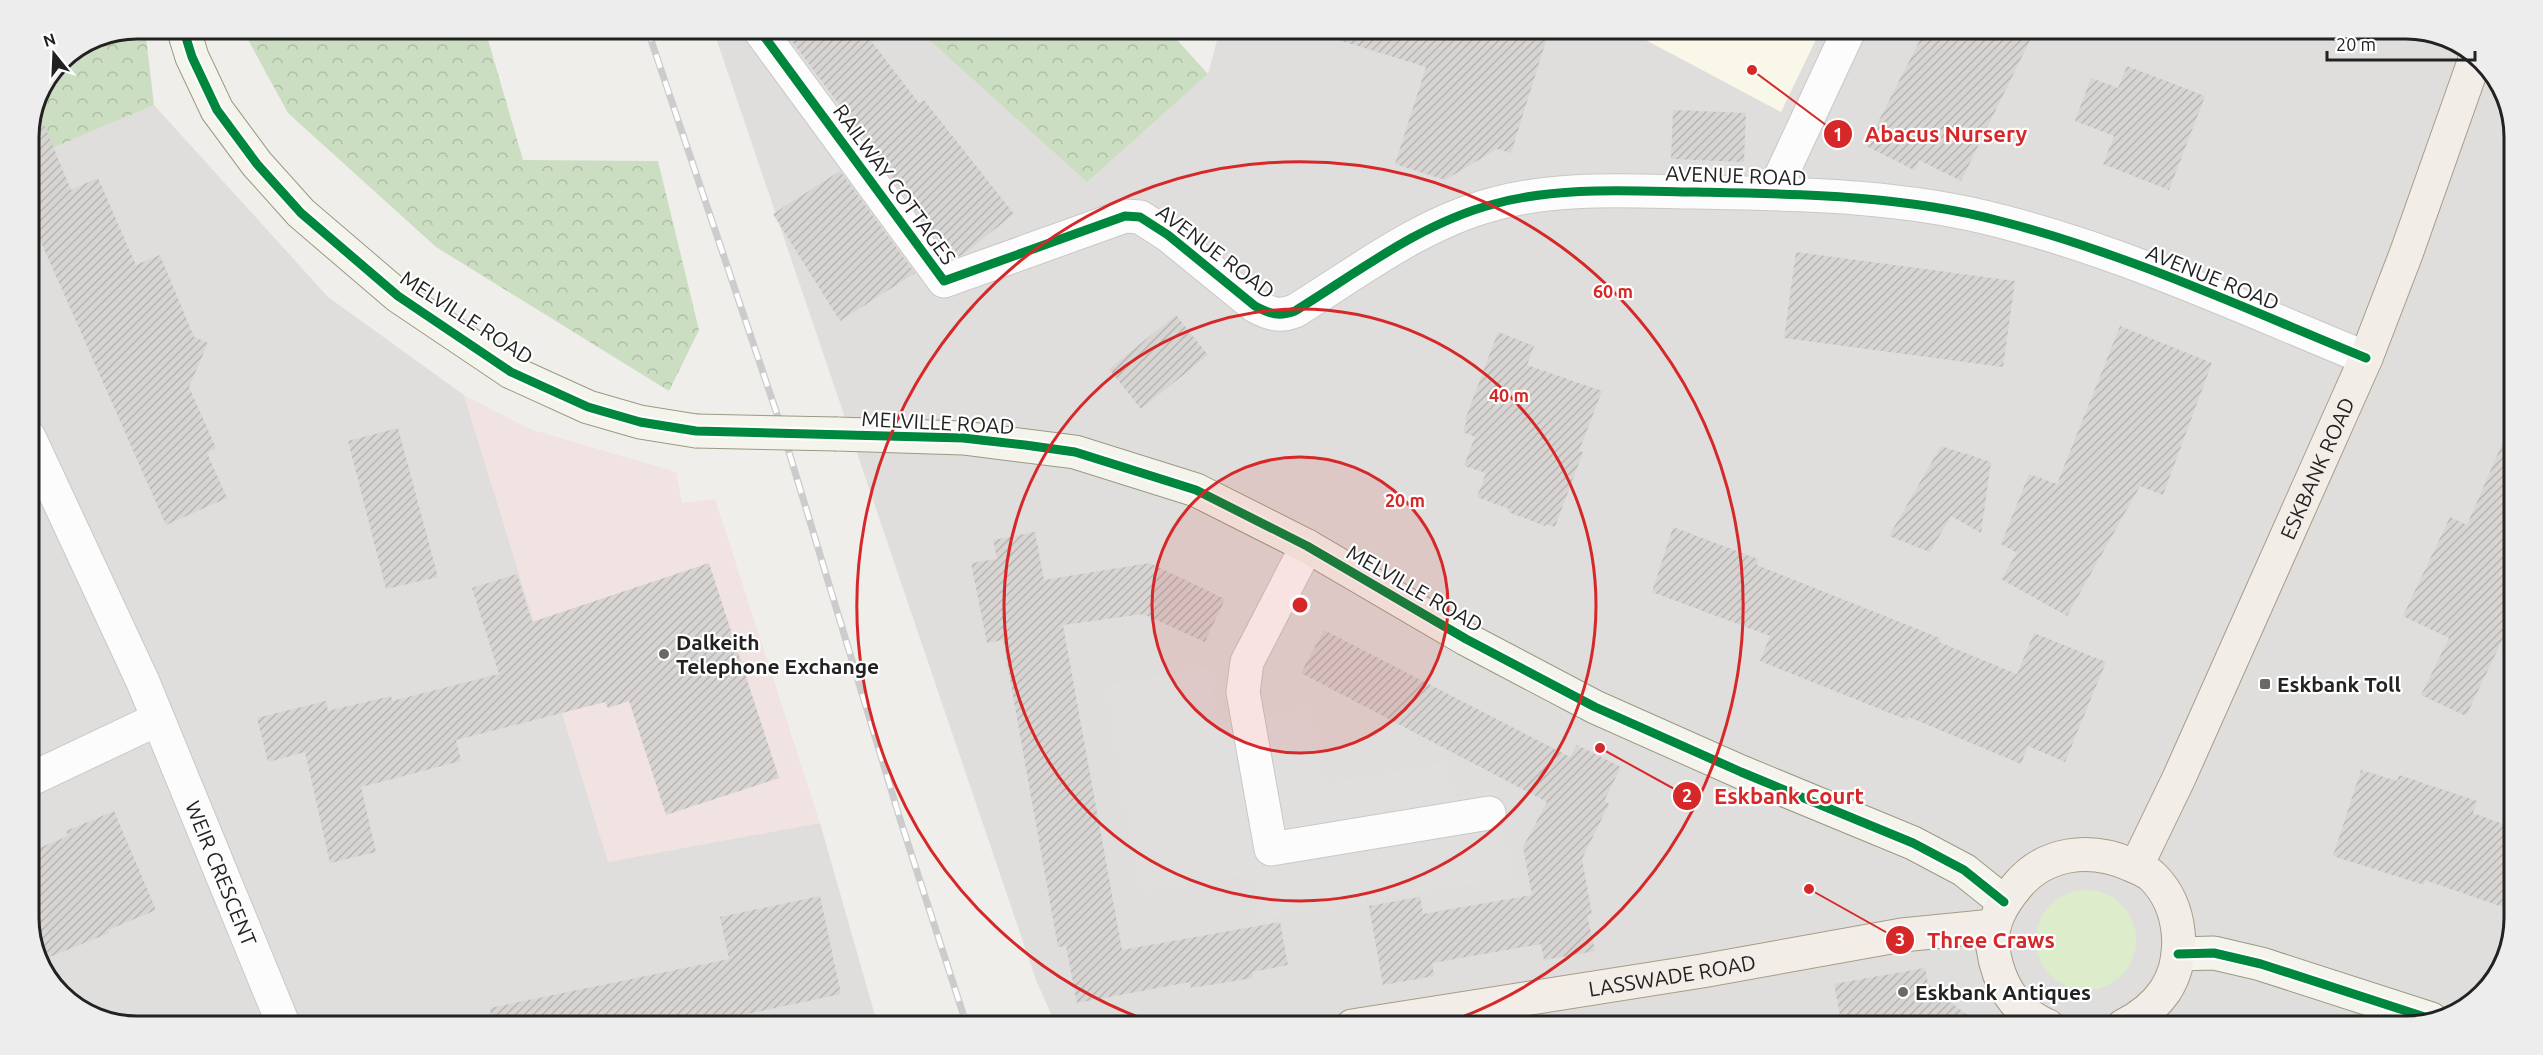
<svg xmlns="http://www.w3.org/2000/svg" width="2543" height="1055" font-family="Ubuntu,sans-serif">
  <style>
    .residential { fill: #dfdedc }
    .commercial { fill: #f1e3e1 }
    .education { fill: #f8f7e8 }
    .grass { fill: #ddeccb }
    .forest { fill: url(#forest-crowns) }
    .parking { fill: #e0dfde }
    .building { fill: url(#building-hatch) }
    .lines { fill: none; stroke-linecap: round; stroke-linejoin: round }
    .street-casing { stroke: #c9c8c7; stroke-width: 35 }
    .secondary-casing { stroke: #999a82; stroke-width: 35 }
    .primary-casing { stroke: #a79c86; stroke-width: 35 }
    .street { stroke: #fdfcfc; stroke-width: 33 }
    .secondary { stroke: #f4f4ed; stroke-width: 33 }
    .primary { stroke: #f3ede7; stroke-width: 33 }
    .rail-casing { stroke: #ccc; stroke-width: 7 }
    .rail { stroke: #fff; stroke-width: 4.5; stroke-dasharray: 14; stroke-linecap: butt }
    .secondary-bridge-casing { stroke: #999a82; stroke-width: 35; stroke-linecap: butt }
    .secondary-bridge { stroke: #f4f4ed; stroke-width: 33 }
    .cycleway-casing { stroke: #fff; stroke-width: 13 }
    .cycleway { stroke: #00873e; stroke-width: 9 }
    .ring { fill: none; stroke: #d62828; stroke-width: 3 }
    .poi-dot { fill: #6a6968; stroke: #fff; stroke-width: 2 }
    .labels { text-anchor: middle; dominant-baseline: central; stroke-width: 4.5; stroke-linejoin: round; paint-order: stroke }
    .street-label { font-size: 21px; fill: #222; stroke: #fff }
    .poi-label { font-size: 21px; font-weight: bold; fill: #222; stroke: #fff; text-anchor: start }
    .rim { fill: none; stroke: #222; stroke-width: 3 }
    .centre { fill: #d62828; stroke: #fff; stroke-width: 3 }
    .ring-label { font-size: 18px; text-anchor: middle; font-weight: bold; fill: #d62828; stroke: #fff; stroke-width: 4.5; stroke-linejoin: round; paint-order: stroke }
    .leader { fill: none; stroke: #d62828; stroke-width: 2 }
    .callout-dot { fill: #d62828; stroke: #fff; stroke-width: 2 }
    .mark-label { font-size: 18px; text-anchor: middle; font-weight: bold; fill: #fff }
    .callout-label { font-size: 22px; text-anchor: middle; font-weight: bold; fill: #d62828; stroke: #fff; stroke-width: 4.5; stroke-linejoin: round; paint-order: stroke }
  </style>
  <defs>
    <pattern id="forest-crowns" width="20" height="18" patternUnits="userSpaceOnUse" patternTransform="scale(1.5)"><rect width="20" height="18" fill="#cbdec1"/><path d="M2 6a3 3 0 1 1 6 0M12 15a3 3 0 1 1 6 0" fill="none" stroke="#aebea6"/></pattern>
    <pattern id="building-hatch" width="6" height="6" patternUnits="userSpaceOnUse" patternTransform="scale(1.5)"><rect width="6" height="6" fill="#d7d4d2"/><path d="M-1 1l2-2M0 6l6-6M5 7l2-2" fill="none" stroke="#b8b6b4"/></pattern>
  </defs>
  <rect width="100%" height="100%" fill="#f0eeeb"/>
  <path class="residential" d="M2406,28L2447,37L2496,76L2514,130V918L2506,959L2467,1008L2407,1026H1056L1036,980L713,29H917L1087,181L1208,74L1220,29Z
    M154,105L328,297L464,395L608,861L820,823L878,1026H137L96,1018L51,984L29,926V158Z"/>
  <path class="commercial" d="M464,395L530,429L676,472L682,503L715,499L820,823L608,862Z"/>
  <path class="education" d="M1625,29H1821L1781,112Z"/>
  <path class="grass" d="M2036 940a50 50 0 1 1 100 0a50 50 0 1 1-100 0Z"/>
  <path class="forest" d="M137,29H145L154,105L29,158V130L60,60L96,37Z
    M245,29H485L523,160L658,161L699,330L669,391L436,247L288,113L246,36Z
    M917,29H1167L1208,74L1087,182Z"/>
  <path class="parking" d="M1208,667L1218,724L1310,709L1323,784L1446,763L1452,798L1497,790L1512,877L1261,918L1254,873L1140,892L1106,685Z"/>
  <path class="building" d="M782,28H861L919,103L924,100L1014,214L962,255L958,256L953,249L947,253L872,151L873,150Z
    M1334,28H1550L1511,153L1497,149L1445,180L1395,164L1426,67L1332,38Z
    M1926,28H2036L1961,181L1919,160L1914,170L1866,146Z
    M2127,66L2205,96L2169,190L2103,164L2114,136L2075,121L2091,78L2118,88Z
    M38,110L71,190L98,178L136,265L160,255L194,337L208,343L189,387L216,448L207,453L227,498L166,525L41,242L29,247V130Z
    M1673,110L1746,113L1744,162L1671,159Z
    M840,171L915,273L840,321L773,214Z
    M1796,252L2015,281L2003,367L1784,338Z
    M1176,315L1208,355L1141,409L1109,369Z
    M2120,326L2212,363L2163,495L2140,486L2067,616L2001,579L2017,553L2001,544L2029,474L2057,484Z
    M1498,332L1534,346L1527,365L1602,391L1579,451L1583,452L1555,527L1546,524L1545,526L1508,512L1509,509L1477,497L1486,473L1464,466L1475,437L1463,432L1467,420H1465Z
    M2514,416V615L2466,716L2421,695L2449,638L2403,616L2450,517L2467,525Z
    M398,428L438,577L386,589L348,441Z
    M1941,446L1991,462L1981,533L1951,516L1930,552L1889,536Z
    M1673,527L1758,559L1757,565L1940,638L1939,642L2017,674L2034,633L2106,662L2065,762L2028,746L2021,764L1909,717L1907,720L1760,661L1770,636L1652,592Z
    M1035,532L1044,580L1150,563L1225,599L1205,642L1143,614L1063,625L1122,950L1280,922L1288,965L1252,972L1253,978L1191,988L1190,982L1077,1003L1066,946L1058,947L1003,640L987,643L971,563L997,559L993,540Z
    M709,563L779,778L666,815L629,701L608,708L605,702L456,740L461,761L361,787L376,852L330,863L305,752L268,762L257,718L326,701L328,711L391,696L392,701L499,674L472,588L517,574L532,622Z
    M1324,630L1570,757L1577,745L1621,767L1604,801L1609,804L1582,859L1592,914L1587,915L1595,951L1544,960L1541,944L1432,963L1434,976L1383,985L1369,906L1420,897L1423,914L1532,895L1523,847L1547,802L1301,673Z
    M2361,770L2397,781L2399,775L2477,801L2473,813L2514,828V911L2425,880L2424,885L2333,856Z
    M114,811L156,910L108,930L109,933L47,958L39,938L34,940L29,926V852L68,836L66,831Z
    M820,896L841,994L691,1026H492L490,1008L729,959L720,917Z
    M1925,968L1928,984L1981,1026H1842L1834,984Z"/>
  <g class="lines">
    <g class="street-casing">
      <g id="street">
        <path d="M758,28L944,281L1125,216L1140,217L1168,235L1255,306C1270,314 1279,317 1295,311C1358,272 1421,223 1494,204C1560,186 1629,191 1696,192C1797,194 1902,195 2000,221C2126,253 2246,309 2366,358"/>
        <path d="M1773,193L1850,28"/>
        <path id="s1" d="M29,437L143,682L284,1026"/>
        <path d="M1307,546L1247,662L1243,692L1271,849L1489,813"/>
        <path d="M29,780L158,719"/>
      </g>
    </g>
    <g class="secondary-casing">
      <path id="secondary" d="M183,28L192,57L217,110L257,164L301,213L398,296L511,372L588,407L640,422L696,431
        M837,434L963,438L1075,452L1196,490L1307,546L1466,639L1595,707L1741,772L1913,843L1964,870L2004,902
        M2178,954L2214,953L2261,964L2431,1019"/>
    </g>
    <g class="primary-casing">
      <g id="primary">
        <path id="s2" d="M2136,867L2179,778L2366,358L2406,254L2475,59"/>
        <path id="s3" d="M1352,1026L1702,971L1902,935L1993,926"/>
        <path d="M2048,1026C2015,1012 1998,983 1993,948C1990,924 2002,904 2017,886C2045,852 2090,847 2129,864C2137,867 2147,871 2153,877C2182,906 2187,957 2165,991C2154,1007 2139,1018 2123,1026"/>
      </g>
    </g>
    <use href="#street" class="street"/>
    <use href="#secondary" class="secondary"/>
    <use href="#primary" class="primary"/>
    <g class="rail-casing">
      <path id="rail" d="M647,28L782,429L900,819L967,1026"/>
    </g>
    <use href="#rail" class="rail"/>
    <g class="secondary-bridge-casing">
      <path id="secondary-bridge" d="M696,431L837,434"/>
    </g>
    <use href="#secondary-bridge" class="secondary-bridge"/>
    <g class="cycleway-casing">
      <path id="cycleway" d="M183,28L192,57L217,110L257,164L301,213L398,296L511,372L588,407L640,422L696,431L963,438L1025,445L1075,452L1196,490L1307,546L1466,639L1595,707L1741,772L1913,843L1964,870L2004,902
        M758,28L944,281L1125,216L1140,217L1168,235L1255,306C1270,314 1279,317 1295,311C1358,272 1421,223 1494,204C1560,186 1629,191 1696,192C1797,194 1902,195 2000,221C2126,253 2246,309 2366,358
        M2178,954L2214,953L2261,964L2431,1019"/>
    </g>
    <use href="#cycleway" class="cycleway"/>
  </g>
  <circle cx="1300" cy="605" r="148" fill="#d62828" fill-opacity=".12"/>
  <g class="ring">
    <circle cx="1300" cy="605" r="148"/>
    <circle cx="1300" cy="605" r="296"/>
    <path d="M1163 1026A443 443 0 1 1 1437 1026"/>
  </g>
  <g class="poi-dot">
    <circle cx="664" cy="654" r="6"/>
    <rect x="2259" y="678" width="12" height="12" rx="3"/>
    <circle cx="1903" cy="992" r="6"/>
  </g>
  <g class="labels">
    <g class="street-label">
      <text transform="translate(1736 175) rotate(2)">AVENUE ROAD</text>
      <text transform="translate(895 184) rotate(54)">RAILWAY COTTAGES</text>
      <text transform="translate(1216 251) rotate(37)">AVENUE ROAD</text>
      <text transform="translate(2213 277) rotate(22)">AVENUE ROAD</text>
      <text transform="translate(467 317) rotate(33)">MELVILLE ROAD</text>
      <text transform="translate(938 422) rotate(3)">MELVILLE ROAD</text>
      <text stroke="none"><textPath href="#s2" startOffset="438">ESKBANK ROAD</textPath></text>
      <text transform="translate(1415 588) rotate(30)">MELVILLE ROAD</text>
      <text stroke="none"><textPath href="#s1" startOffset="477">WEIR CRESCENT</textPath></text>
      <text stroke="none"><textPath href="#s3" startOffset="324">LASSWADE ROAD</textPath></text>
    </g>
    <g class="poi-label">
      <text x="676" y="642">Dalkeith<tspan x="676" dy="24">Telephone Exchange</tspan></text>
      <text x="2277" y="684">Eskbank Toll</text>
      <text x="1915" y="992">Eskbank Antiques</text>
    </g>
  </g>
  <path d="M0 0H2543V1055H0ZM137 39H2406A98 98 0 0 1 2504 137V918A98 98 0 0 1 2406 1016H137A98 98 0 0 1 39 918V137A98 98 0 0 1 137 39Z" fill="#ededed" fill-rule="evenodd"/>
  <path class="rim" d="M137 39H2406A98 98 0 0 1 2504 137V918A98 98 0 0 1 2406 1016H137A98 98 0 0 1 39 918V137A98 98 0 0 1 137 39Z"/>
  <circle cx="1300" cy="605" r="9" class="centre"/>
  <g class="ring-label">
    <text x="1613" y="298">60 m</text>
    <text x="1509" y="402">40 m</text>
    <text x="1405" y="507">20 m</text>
  </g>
  <path class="leader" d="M1752 70L1838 134M1600 748L1687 796M1809 889L1900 940"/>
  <g class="callout-dot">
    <circle cx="1752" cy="70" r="6"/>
    <circle cx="1600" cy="748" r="6"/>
    <circle cx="1809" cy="889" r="6"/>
    <circle cx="1838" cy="134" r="15"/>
    <circle cx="1687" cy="796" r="15"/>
    <circle cx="1900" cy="940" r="15"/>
  </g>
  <g class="mark-label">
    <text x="1838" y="141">1</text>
    <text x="1687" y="802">2</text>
    <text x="1900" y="946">3</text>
  </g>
  <g class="callout-label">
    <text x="1946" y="142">Abacus Nursery</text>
    <text x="1789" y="804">Eskbank Court</text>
    <text x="1991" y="948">Three Craws</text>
  </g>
  <g transform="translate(54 54) rotate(342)" stroke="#ffffff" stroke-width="4.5" paint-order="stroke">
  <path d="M0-4.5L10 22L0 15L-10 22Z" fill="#222222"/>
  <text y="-9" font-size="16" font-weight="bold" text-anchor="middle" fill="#222222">N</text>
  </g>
  <path d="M2327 51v9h148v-9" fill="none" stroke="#222222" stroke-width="3"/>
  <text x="2336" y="51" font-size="18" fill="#222222" stroke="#ffffff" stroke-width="4.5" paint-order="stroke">20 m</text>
</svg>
